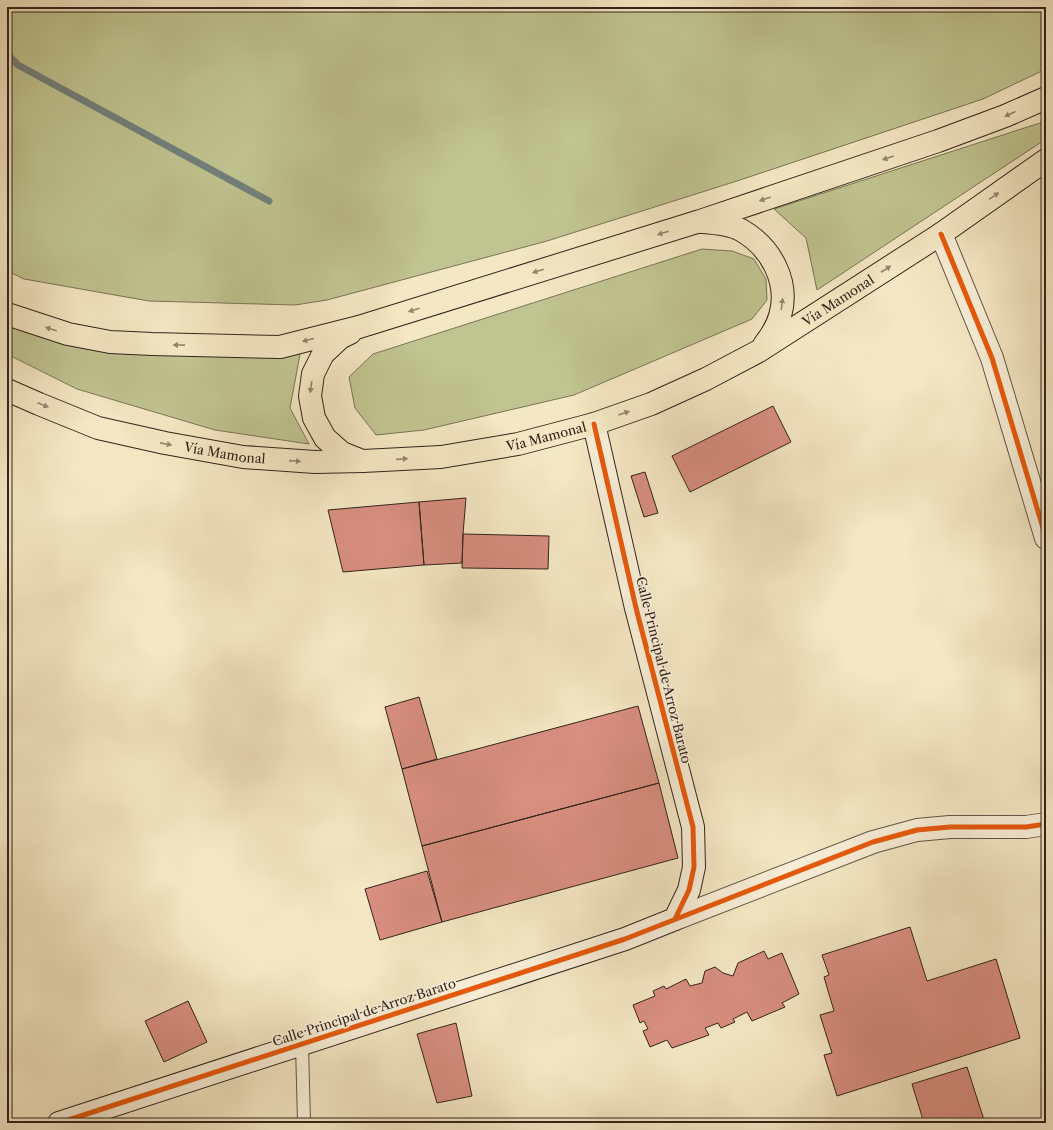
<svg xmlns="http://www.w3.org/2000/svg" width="1053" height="1130" font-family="'Libre Caslon Text',serif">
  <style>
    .green { fill: #c0c490; stroke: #7a7456 }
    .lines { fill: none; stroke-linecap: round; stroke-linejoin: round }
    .stream { stroke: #73807b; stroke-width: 7 }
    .building { fill: #d88e80; stroke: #33231b }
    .lane-casing { stroke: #635445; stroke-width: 14 }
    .street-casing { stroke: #635445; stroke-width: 24 }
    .secondary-casing { stroke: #33231b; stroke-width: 24 }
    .primary-casing { stroke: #33231b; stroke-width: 24 }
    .lane { stroke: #f8efd8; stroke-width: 12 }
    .street { stroke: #f8efd8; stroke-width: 22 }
    .secondary { stroke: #f8efd8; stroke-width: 22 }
    .primary { stroke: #f4e7c3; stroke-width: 22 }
    .cycleway-casing { stroke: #f8efd8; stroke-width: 8 }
    .cycleway { stroke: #e8590c; stroke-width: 5 }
    .oneway { fill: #94856f }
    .labels { text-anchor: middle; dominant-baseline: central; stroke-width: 3.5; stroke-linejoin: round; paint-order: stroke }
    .street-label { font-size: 13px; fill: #33231b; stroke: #f8efd8 }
  </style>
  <rect width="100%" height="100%" fill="#f4e7c3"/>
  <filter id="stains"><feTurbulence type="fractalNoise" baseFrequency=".005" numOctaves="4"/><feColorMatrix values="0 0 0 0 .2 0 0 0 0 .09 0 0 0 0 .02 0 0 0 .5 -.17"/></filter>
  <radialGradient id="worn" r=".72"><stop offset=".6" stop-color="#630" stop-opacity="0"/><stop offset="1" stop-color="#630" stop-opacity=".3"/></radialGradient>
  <path class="green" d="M7,7H1046V69L983,99L737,181L547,241L327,300L295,305L149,301L24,279L7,271Z
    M1046,121V139L817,290L806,238L774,209Z
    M702,249L732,251L754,259L766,279L767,300L752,319L574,395L424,430L376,435L355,408L349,377L373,354Z
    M7,324L301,349L290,408L309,444L215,430L77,389L7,354Z"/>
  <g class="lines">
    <path class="stream" d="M7,54L18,65L269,201"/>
  </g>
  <path class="building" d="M773,406L791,442L690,492L672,456Z
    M645,472L658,513L644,517L631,476Z
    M466,498L463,534L462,563L424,565L419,502Z
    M419,502L424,565L343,572L328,510Z
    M463,534L549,536L548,569L462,568Z
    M419,697L437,759L402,769L385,707Z
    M638,706L659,783L422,846L402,769Z
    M659,783L678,858L442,922L422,846Z
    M427,871L442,922L380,940L365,889Z
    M910,927L927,981L996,959L1020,1038L837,1096L824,1055L832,1053L820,1015L834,1011L824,977L829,975L822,955Z
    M764,951L768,959L782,953L799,994L782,1003L785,1007L752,1021L747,1012L733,1019L735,1022L721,1028L718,1023L705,1028L709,1035L672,1048L667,1040L650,1047L643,1031L648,1029L644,1021L640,1023L633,1005L655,996L653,991L664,986L666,989L686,979L690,986L702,983L705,971L715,967L723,973L733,976L738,963Z
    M188,1001L207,1042L164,1062L145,1021Z
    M456,1023L472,1096L437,1103L417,1034Z
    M967,1067L985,1123H924L912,1084Z"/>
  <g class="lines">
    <g class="lane-casing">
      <path id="lane" d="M302,1044L304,1123"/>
    </g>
    <g class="street-casing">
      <path id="street" d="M941,234L992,358L1046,538
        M675,919L873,842L917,830L950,827H1026L1046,824"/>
    </g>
    <g class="secondary-casing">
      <path id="secondary" d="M59,1123L625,939L675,919L689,890L694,867L693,827L636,608L594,424"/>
    </g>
    <g class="primary-casing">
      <g id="primary">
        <path d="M702,222C715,223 730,224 741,230C771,247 790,282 780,316C777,327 771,336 764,345"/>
        <path d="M7,314L68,334L110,342L152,344L280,347L359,327L700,221L938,141L1005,116L1046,98"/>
        <path d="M350,333L340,338L323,354L313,374L310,396L314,418L325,438L342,453L362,461"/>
        <path id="s1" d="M7,390L39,404L98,428L165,443L243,457L315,462L363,461L441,457L518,444L594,424L651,404L706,379L759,351L941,234L1046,160"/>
      </g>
    </g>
    <use href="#lane" class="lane"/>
    <use href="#street" class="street"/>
    <use href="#secondary" class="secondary"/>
    <use href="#primary" class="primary"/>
    <g class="cycleway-casing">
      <path id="cycleway" d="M941,234L992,358L1046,538
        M594,424L636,608L693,827L694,867L689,890L675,919
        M59,1123L625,939L873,842L917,830L950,827H1026L1046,824"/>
    </g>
    <use href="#cycleway" class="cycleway"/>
  </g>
  <defs><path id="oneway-solid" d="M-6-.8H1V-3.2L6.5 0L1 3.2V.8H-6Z"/></defs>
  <g class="oneway">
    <use href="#oneway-solid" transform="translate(1010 114) rotate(156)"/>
    <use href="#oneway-solid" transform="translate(888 158) rotate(161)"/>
    <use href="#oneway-solid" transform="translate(994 196) rotate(-35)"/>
    <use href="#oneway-solid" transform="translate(765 199) rotate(161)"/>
    <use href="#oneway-solid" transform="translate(663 233) rotate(163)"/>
    <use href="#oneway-solid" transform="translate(886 269) rotate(-33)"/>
    <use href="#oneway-solid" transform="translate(538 271) rotate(163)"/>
    <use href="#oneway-solid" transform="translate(782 304) rotate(-83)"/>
    <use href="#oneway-solid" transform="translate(414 310) rotate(163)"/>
    <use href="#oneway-solid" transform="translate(51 329) rotate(-162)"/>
    <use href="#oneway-solid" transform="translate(308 340) rotate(166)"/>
    <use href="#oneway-solid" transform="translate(179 345) rotate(-179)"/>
    <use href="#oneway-solid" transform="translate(311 387) rotate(98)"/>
    <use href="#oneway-solid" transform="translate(43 405) rotate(22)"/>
    <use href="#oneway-solid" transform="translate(624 413) rotate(-19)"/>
    <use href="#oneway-solid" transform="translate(166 444) rotate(11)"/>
    <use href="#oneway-solid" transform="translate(402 459) rotate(-4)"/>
    <use href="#oneway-solid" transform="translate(295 461) rotate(4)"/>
  </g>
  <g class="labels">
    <g class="street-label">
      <text stroke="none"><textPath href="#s1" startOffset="876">Vía Mamonal</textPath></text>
      <text stroke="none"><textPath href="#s1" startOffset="552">Vía Mamonal</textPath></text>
      <text stroke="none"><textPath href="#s1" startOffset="228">Vía Mamonal</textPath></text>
      <text transform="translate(664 670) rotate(76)">Calle Principal de Arroz Barato</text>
      <text transform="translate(364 1012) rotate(-18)">Calle Principal de Arroz Barato</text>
    </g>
  </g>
  <rect width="1053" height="1130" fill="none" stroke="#f4e7c3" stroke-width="24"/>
  <rect x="8" y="8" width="1037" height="1114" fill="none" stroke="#33231b" stroke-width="2"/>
  <rect x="12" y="12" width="1029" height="1106" fill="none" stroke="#33231b"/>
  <rect width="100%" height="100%" filter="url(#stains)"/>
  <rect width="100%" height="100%" fill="url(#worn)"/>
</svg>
